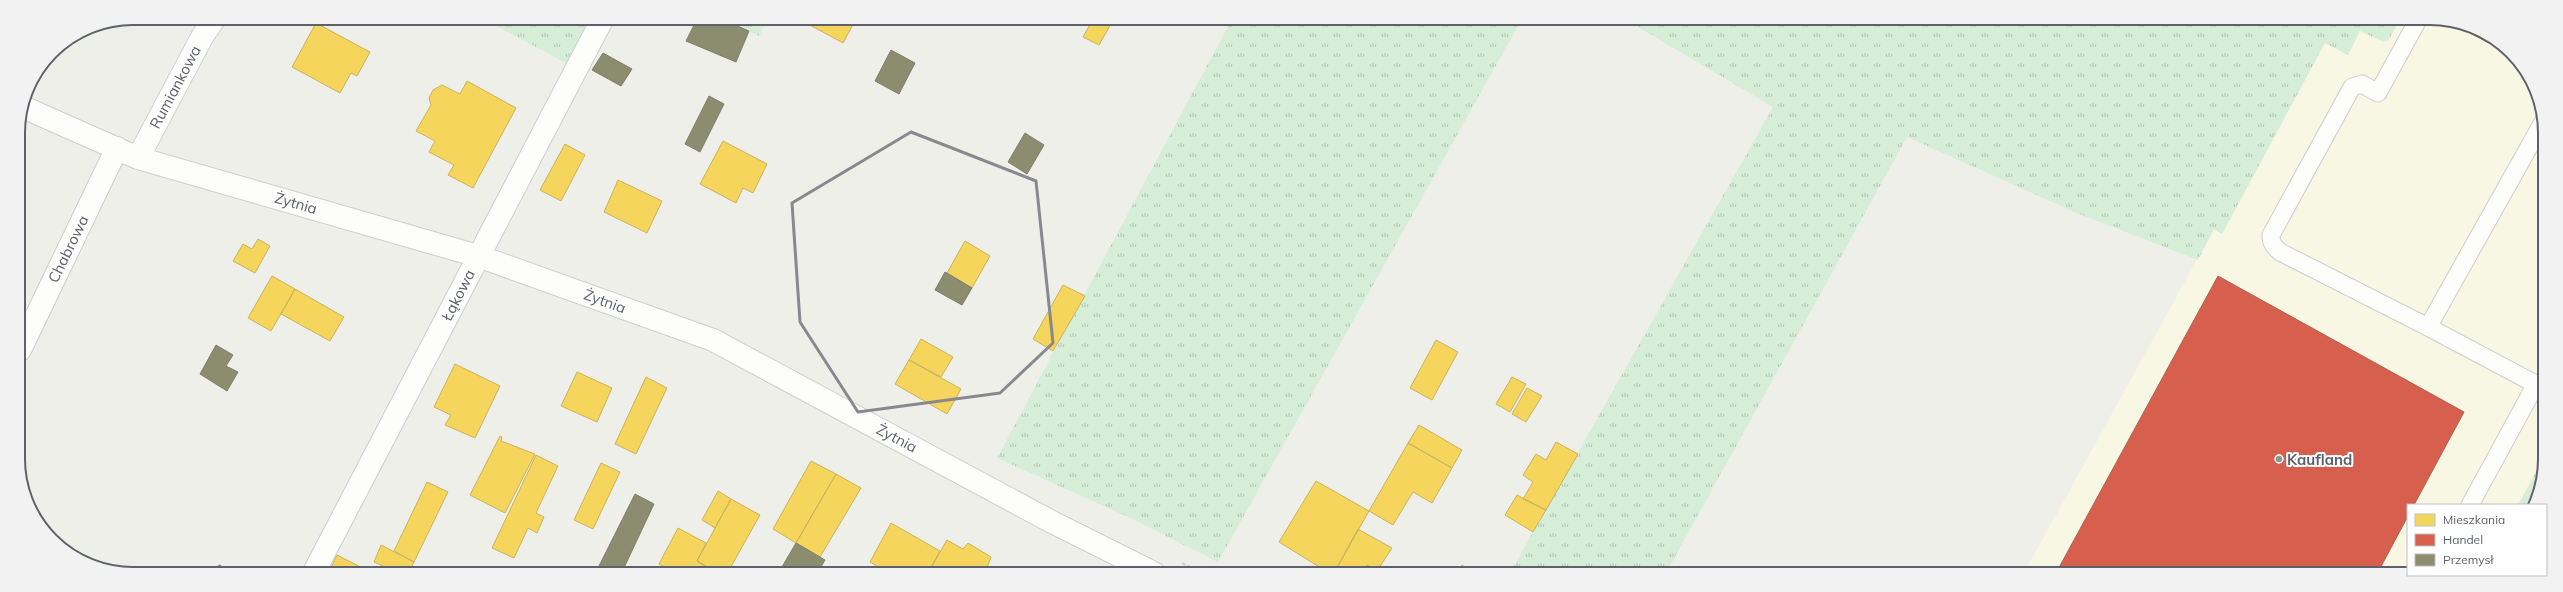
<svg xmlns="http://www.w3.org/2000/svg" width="2563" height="592" font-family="Mulish,sans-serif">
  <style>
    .commercial { fill: #f8f7e4 }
    .grass { fill: url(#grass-tufts) }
    .homes { fill: #f6d55c; stroke: #c8b260 }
    .shops { fill: #d6604d; stroke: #b26055 }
    .industry { fill: #8c8c6e; stroke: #7e7f6c }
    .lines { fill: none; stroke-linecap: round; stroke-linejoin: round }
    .service-casing { stroke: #cccdcc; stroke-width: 19 }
    .minor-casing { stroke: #cccdcc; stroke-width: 24 }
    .path { stroke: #cdd1cf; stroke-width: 2.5; stroke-dasharray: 4 2; stroke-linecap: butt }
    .service { stroke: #fdfdfc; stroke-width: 17 }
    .minor { stroke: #fdfdfc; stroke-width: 22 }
    .marked { fill: none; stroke: #87898d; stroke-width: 3; stroke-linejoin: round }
    .poi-dot { fill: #919396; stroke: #fff; stroke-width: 1.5 }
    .labels { text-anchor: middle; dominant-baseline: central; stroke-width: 4; stroke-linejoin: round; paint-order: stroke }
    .street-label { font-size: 15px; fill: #5e6169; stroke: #fff }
    .poi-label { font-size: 15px; font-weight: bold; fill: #5e6169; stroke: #fff; text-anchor: start }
    .rim { fill: none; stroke: #5e6169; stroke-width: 2 }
  </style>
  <defs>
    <pattern id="grass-tufts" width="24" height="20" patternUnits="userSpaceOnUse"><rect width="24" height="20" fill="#d6edd8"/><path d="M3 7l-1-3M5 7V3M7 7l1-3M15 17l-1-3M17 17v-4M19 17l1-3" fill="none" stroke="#b1c3b3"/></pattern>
  </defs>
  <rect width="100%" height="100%" fill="#efefea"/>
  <path class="commercial" d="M2400,20H2452L2511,52L2543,111V475L2526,505H2408V574L2024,573L2214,229L2222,234L2325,43L2360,31L2388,41Z"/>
  <path class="grass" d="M481,18H590L566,63Z
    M721,19H768L759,36Z
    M1232,19H1522L1218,562L1128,517L997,458Z
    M1642,19L2400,20L2388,41L2383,42L2360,31L2348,55L2325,43L2222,234L2214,229L2198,260L2077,213L1907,137L1666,573H1510L1773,107L1638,27Z
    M2543,459V475L2526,505H2518Z"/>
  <path class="homes" d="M811,19H856L843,43L808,24Z
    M1093,19H1102L1111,24L1099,45L1083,37Z
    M316,23L370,52L357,76L351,73L340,93L292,67Z
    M467,81L516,108L473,188L448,175L454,165L429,152L435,141L416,131L431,105L429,98L433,90L442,85L460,94Z
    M723,141L767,164L753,193L743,188L736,203L700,184Z
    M565,144L585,155L561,201L540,190Z
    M618,180L662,201L647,233L604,212Z
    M258,239L270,246L255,273L233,261L243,244L252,249Z
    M965,241L990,256L972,288L947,273Z
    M272,276L295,289L271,331L248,318Z
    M1063,285L1085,296L1053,351L1033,339Z
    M295,289L344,317L330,341L281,314Z
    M921,339L953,357L941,377L909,360Z
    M1436,340L1458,352L1432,400L1410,388Z
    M909,360L961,389L947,414L895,384Z
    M455,364L500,386L475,438L445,425L451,415L434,407Z
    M577,372L612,388L597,422L561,406Z
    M646,377L667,388L636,454L615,444Z
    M1512,377L1526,384L1510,412L1496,404Z
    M1527,388L1542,396L1526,422L1512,414Z
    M1419,425L1462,450L1452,468L1408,443Z
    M500,436L502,437L501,441L535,454L505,513L470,495Z
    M1556,442L1578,454L1546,510L1523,499L1533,482L1523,475L1536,454L1546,460Z
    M1408,443L1452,468L1432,503L1413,492L1393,525L1369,511Z
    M536,455L558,466L536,513L544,517L537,533L528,528L514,558L492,548Z
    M811,461L836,474L796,543L773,529Z
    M601,463L620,472L593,529L574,520Z
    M836,474L861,488L820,557L796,543Z
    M1316,481L1369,511L1334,573H1329L1279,542Z
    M427,482L448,492L414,562L394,551Z
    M718,491L731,499L715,528L702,520Z
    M1517,495L1546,510L1533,532L1505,515Z
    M731,499L760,515L728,572H717L697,561Z
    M891,523L940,551L928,573L887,572L870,562Z
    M678,528L706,543L697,561L708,568L705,572H668L669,570L659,564Z
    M1358,529L1392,548L1377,571L1367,565L1362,573H1334Z
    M947,540L963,549L968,543L991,557L985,573H928Z
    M381,545L414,562L409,572H396L374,562Z
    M337,555L370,572H329Z
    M1367,565L1377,571L1380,573H1362Z
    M1462,565L1476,573H1457Z
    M1669,567L1679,573H1666Z"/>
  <path class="shops" d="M2446,20H2452L2511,52L2513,56Z
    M2218,276L2464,412L2414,505H2408V516L2377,574L2056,573Z"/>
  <path class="industry" d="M697,19H721L749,31L736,62L686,41Z
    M891,50L915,63L899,94L875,81Z
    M603,53L632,69L621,86L592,70Z
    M709,96L724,104L700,152L685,144Z
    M1025,133L1044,145L1027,174L1008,162Z
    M945,272L972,288L962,305L935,290Z
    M216,345L233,355L226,366L238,372L227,391L200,374Z
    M635,494L654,504L622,572H606L598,568Z
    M796,543L825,560L818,572H779Z
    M219,565L234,572H215Z"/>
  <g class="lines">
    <g class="service-casing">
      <path id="service" d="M2418,20L2378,93L2362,84L2352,87L2271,235C2271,244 2274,246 2280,252L2428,327
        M2543,122L2428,327L2543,388
        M2470,505L2536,384"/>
    </g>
    <g class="minor-casing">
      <path id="minor" d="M23,107L138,158L478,256L713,340L1052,522L1154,573
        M138,158L202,37L215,18
        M20,350L117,148
        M314,572L603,18"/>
    </g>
    <path class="path" d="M1182,563L1201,573"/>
    <use href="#service" class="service"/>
    <use href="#minor" class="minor"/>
  </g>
  <path class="marked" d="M911,132L1036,181L1053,343L1000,393L858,412L800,322L792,203Z"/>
  <circle class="poi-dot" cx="2279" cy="459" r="4"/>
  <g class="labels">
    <g class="street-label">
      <text transform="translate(175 87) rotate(-62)">Rumiankowa</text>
      <text transform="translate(296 203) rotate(16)">Żytnia</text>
      <text transform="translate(68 249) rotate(-64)">Chabrowa</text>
      <text transform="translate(458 295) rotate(-63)">Łąkowa</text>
      <text transform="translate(605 301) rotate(20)">Żytnia</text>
      <text transform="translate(897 438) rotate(28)">Żytnia</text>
    </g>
    <g class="poi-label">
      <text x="2287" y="459">Kaufland</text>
    </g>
  </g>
  <path d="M0 0H2563V592H0ZM133 25H2430A108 108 0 0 1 2538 133V459A108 108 0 0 1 2430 567H133A108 108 0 0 1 25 459V133A108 108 0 0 1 133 25Z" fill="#f2f2f3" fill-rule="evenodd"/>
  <path class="rim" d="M133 25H2430A108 108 0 0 1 2538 133V459A108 108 0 0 1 2430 567H133A108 108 0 0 1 25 459V133A108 108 0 0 1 133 25Z"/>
  <rect x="2407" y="504" width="140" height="72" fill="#ffffff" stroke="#bfc0c3"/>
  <rect x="2415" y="514" width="20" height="12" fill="#f6d55c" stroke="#bfc0c3"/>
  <text x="2443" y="524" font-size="12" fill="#5e6169">Mieszkania</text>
  <rect x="2415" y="534" width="20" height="12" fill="#d6604d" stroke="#bfc0c3"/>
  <text x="2443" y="544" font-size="12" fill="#5e6169">Handel</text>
  <rect x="2415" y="554" width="20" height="12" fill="#8c8c6e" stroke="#bfc0c3"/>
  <text x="2443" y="564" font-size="12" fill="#5e6169">Przemysł</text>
</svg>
